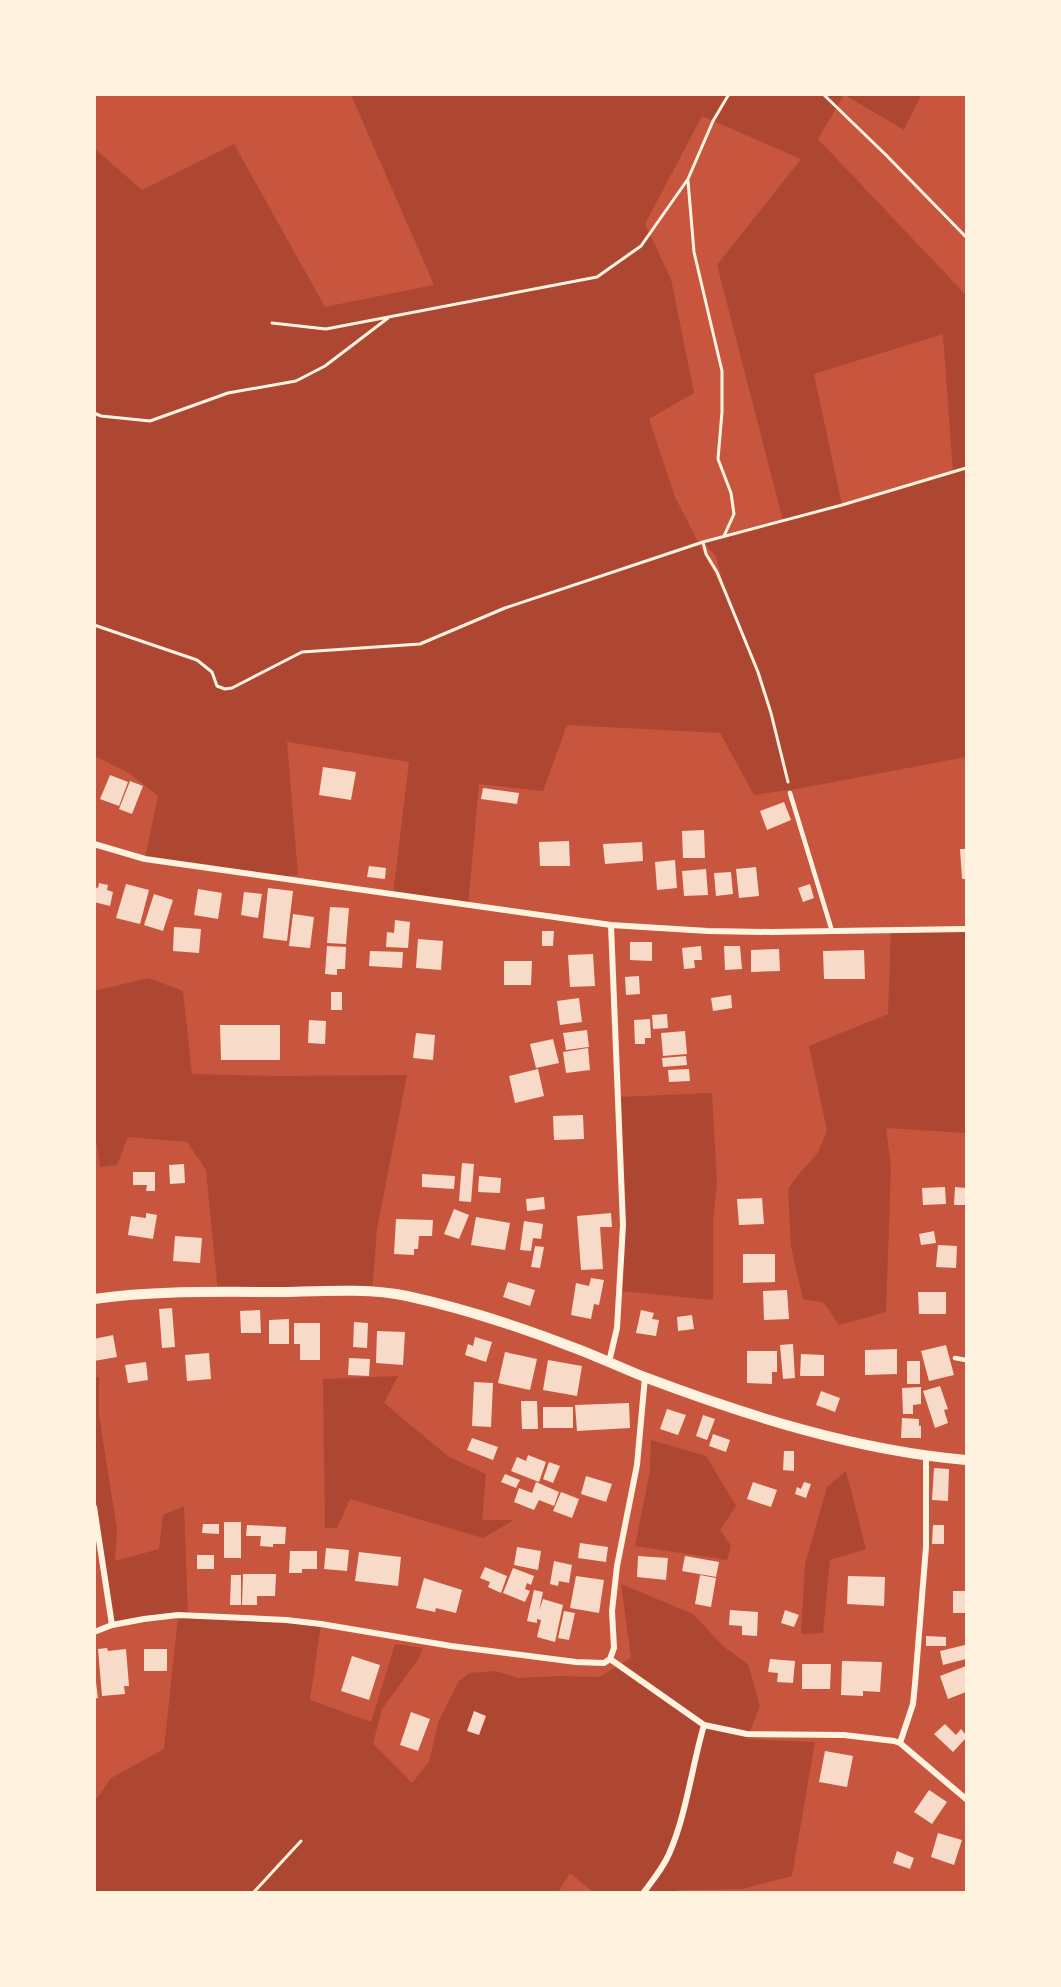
<svg xmlns="http://www.w3.org/2000/svg" width="1061" height="1987" font-family="'Exo 2',sans-serif">
  <style>
    .green { fill: #ae4732; fill-rule: evenodd }
    .building { fill: #f7dbc8 }
    .lines { fill: none; stroke-linecap: round; stroke-linejoin: round }
    .path { stroke: #fff3e0; stroke-width: 3 }
    .service { stroke: #fff3e0; stroke-width: 4.5 }
    .minor { stroke: #fff3e0; stroke-width: 6 }
    .tertiary { stroke: #fff3e0; stroke-width: 10 }
  </style>
  <rect width="100%" height="100%" fill="#c8553d"/>
  <path class="green" d="M351,95H844L818,139L966,295V757L802,788L754,795L720,733L567,725L543,791L479,784L468,906L393,895L409,762L287,742L298,875L276,877L145,859L158,796L129,773L95,756L94,148L142,190L234,144L325,307L434,285ZM702,116L801,159L717,265L783,521L703,542L716,556L726,596L675,497L649,419L694,393L671,279L645,224ZM943,334L953,473L842,505L814,374Z
    M845,95H921L904,130Z
    M891,930H966V1133L886,1128L891,1168L886,1312L839,1325L824,1303L803,1299L791,1247L788,1189L798,1175L817,1154L827,1131L809,1046L888,1014Z
    M149,978L183,991L192,1074L279,1076L407,1075L377,1229L372,1293L218,1292L206,1170L187,1142L128,1137L117,1165L100,1167L94,1126V991Z
    M712,1093L717,1184L713,1222V1300L620,1291L623,1225L618,1097Z
    M398,1376L384,1403L449,1457L486,1474L482,1520H514L483,1538L350,1499L337,1528H325L323,1379Z
    M99,1377V1415L117,1529L115,1561L159,1549L163,1515L184,1506L188,1615L321,1624L310,1700L371,1722L395,1644L423,1648L419,1658L382,1709L373,1744L412,1783L429,1762L438,1723L458,1682L469,1673L495,1671L519,1678L560,1676L599,1677L631,1658L621,1584L693,1614L724,1647L748,1664L760,1706L747,1739L815,1742L792,1876L742,1889L678,1890L673,1892H593L570,1873L558,1892H95V1799L98,1797L111,1778L164,1749L178,1617L112,1625L94,1493V1378Z
    M651,1440L706,1456L736,1506L720,1530L731,1546L727,1560L635,1546L650,1471Z
    M846,1471L866,1549L830,1560L823,1633L801,1634L805,1564L827,1487Z"/>
  <path class="building" d="M323,767L356,772L351,800L319,795Z
    M110,775L128,782L119,806L100,799Z
    M130,781L143,786L132,814L119,809Z
    M483,788L519,793L517,804L481,799Z
    M784,802L791,820L767,830L760,811Z
    M704,830L705,858H683L682,831Z
    M569,841L570,866H540L539,842Z
    M642,842L643,861L605,864L603,844Z
    M960,849H966V879H962Z
    M675,860L677,888L657,890L655,862Z
    M369,866L386,868L385,879L367,877Z
    M756,867L759,896L739,898L736,869Z
    M706,869L708,895L684,896L682,871Z
    M731,872L733,894L716,896L714,873Z
    M99,883L108,885L107,890L113,892L110,906L94,902V887L98,888Z
    M126,884L149,890L140,924L116,918Z
    M810,884L814,898L803,902L798,888Z
    M268,888L293,891L287,941L263,938Z
    M198,889L222,893L218,919L194,915Z
    M244,892L262,894L258,918L241,915Z
    M154,894L173,900L163,931L144,925Z
    M330,907L349,908L346,944L327,943Z
    M293,914L314,917L310,948L289,946Z
    M395,920L410,922L408,948L386,947L387,932L394,933Z
    M174,927L201,929L199,953L173,951Z
    M542,931H554L553,946H542Z
    M418,939L443,941L441,970L416,968Z
    M630,942H652V961L630,960Z
    M327,946L346,947L345,969H337V975L325,974Z
    M701,946L702,960H694L695,968L684,969L682,948Z
    M724,946H740L742,969L725,970Z
    M779,949L780,971L751,972V950Z
    M864,950L865,979H824L823,951Z
    M370,951L403,952L402,968L369,966Z
    M593,954L595,986L570,987L568,955Z
    M504,961H532L531,985H504Z
    M639,976L640,994L626,995L625,977Z
    M331,992H342V1010H331Z
    M731,995L732,1008L713,1011L711,998Z
    M579,998L582,1022L560,1025L557,1001Z
    M667,1014L668,1028L653,1029L652,1015Z
    M650,1019L651,1038H645V1044H635L634,1020Z
    M309,1020L326,1021L325,1044L308,1043Z
    M220,1025H280V1060H221Z
    M587,1030L589,1047L566,1050L563,1033Z
    M685,1031L687,1054L663,1056L661,1033Z
    M416,1033L435,1035L433,1060L413,1058Z
    M553,1039L559,1063L536,1068L530,1044Z
    M588,1048L590,1070L566,1073L563,1052Z
    M686,1056L687,1065L663,1067L662,1058Z
    M538,1069L544,1096L515,1103L509,1076Z
    M689,1069L690,1081L669,1082L668,1070Z
    M583,1115L584,1139L554,1140L553,1116Z
    M462,1163L474,1164L471,1202L459,1201Z
    M184,1164L185,1183L170,1184L169,1165Z
    M133,1172H155V1191H146L147,1185H133Z
    M422,1174L455,1176L454,1189L422,1187Z
    M479,1176L501,1178L500,1193L478,1192Z
    M945,1187L946,1204L923,1205L922,1188Z
    M955,1187L966,1188V1205H954Z
    M544,1197L545,1209L527,1211L526,1199Z
    M762,1198L764,1224L739,1225L737,1199Z
    M454,1209L469,1215L459,1239L444,1234Z
    M146,1213L157,1215L153,1239L128,1235L131,1216L146,1218Z
    M611,1213L612,1227H600L603,1269L581,1270L577,1216Z
    M476,1217L510,1223L505,1250L471,1245Z
    M396,1219L433,1220L432,1236H419L418,1249H414V1255L394,1254Z
    M524,1221L543,1224L541,1239L533,1238L531,1251L520,1250Z
    M934,1231L936,1243L921,1245L919,1234Z
    M175,1236L202,1238L200,1263L173,1261Z
    M938,1245L957,1246L956,1268L936,1267Z
    M535,1246L544,1247L540,1268L531,1267Z
    M743,1254H775V1282L743,1283Z
    M591,1278L604,1280L599,1305L594,1304L591,1319L571,1315L576,1283L589,1286Z
    M508,1282L535,1290L530,1306L503,1297Z
    M787,1290L789,1319L764,1320L763,1291Z
    M918,1292H946V1314H919Z
    M172,1308L175,1347L162,1348L159,1309Z
    M260,1310L261,1333H241L240,1311Z
    M641,1310L654,1313L652,1319L659,1320L656,1336L636,1333Z
    M692,1315L694,1329L678,1331L677,1317Z
    M289,1319V1344H269V1320Z
    M354,1322L368,1323L367,1348L353,1347Z
    M294,1323H320V1360H300V1344H294Z
    M377,1331L405,1332L403,1365L376,1363Z
    M113,1335L117,1357L94,1361V1339Z
    M475,1337L492,1342L486,1362L465,1355L468,1344L473,1346Z
    M793,1344L795,1378L783,1379L780,1345Z
    M946,1345L954,1375L929,1381L921,1351Z
    M897,1349V1374L865,1375V1350Z
    M747,1351H777V1372H772V1384L747,1383Z
    M505,1352L537,1359L530,1390L498,1383Z
    M209,1353L211,1379L187,1381L185,1355Z
    M801,1354L824,1355V1376H800Z
    M349,1358L370,1359L369,1376L348,1375Z
    M548,1360L582,1366L577,1396L543,1390Z
    M907,1361H920V1384H907Z
    M146,1362L148,1380L128,1383L125,1365Z
    M474,1382L493,1383L491,1427L472,1426Z
    M940,1386L948,1409L944,1410L948,1423L935,1428L923,1391Z
    M921,1387V1404L913,1405V1414H903L902,1388Z
    M821,1391L840,1398L835,1412L816,1405Z
    M521,1401H537L538,1429H522Z
    M629,1403L630,1428L577,1431L575,1405Z
    M543,1407H573V1428H543Z
    M667,1409L686,1415L678,1435L660,1429Z
    M703,1415L715,1419L707,1440L696,1436Z
    M902,1418L919,1419V1426H921V1438H901Z
    M713,1434L730,1440L726,1452L709,1446Z
    M472,1438L498,1447L493,1460L467,1450Z
    M784,1451H794V1471L783,1470Z
    M528,1455L546,1462L539,1482L511,1471L517,1457L526,1461Z
    M549,1462L560,1466L553,1483L543,1479Z
    M934,1468L949,1469L948,1501L932,1500Z
    M505,1474L520,1480L516,1488L501,1482Z
    M586,1476L612,1484L606,1502L581,1494Z
    M536,1482L559,1492L554,1506L539,1500L534,1510L514,1502L519,1488L532,1493Z
    M753,1482L777,1490L771,1507L747,1499Z
    M804,1482L811,1484L806,1498L795,1494L797,1487L801,1489Z
    M561,1492L579,1499L572,1518L553,1511Z
    M224,1522H241V1558H224Z
    M203,1524H219V1534L202,1533Z
    M247,1525L286,1527L285,1544H273V1547L260,1546L261,1536H246Z
    M933,1525H944V1544H932Z
    M580,1543L608,1547L606,1562L578,1558Z
    M517,1547L541,1551L538,1570L514,1565Z
    M326,1548L349,1550L347,1571L324,1569Z
    M290,1551H317V1569H302V1573H289Z
    M359,1552L401,1557L398,1586L355,1581Z
    M197,1555H214V1569H197Z
    M638,1556L668,1558L666,1580L637,1577Z
    M685,1556L719,1562L716,1577L682,1571Z
    M554,1561L572,1565L569,1583L559,1581L558,1586L550,1584Z
    M485,1567L507,1576L501,1593L488,1587L490,1582L480,1578Z
    M513,1568L534,1576L531,1585L527,1583L525,1589L530,1591L525,1602L503,1593Z
    M243,1574H276L275,1596H257V1605H242Z
    M231,1575H241V1605H230Z
    M700,1575L716,1578L711,1607L695,1604Z
    M576,1576L604,1580L599,1613L570,1608Z
    M848,1576L885,1577L884,1606L847,1604Z
    M424,1578L462,1590L456,1613L436,1608L435,1612L416,1608Z
    M534,1590L543,1592L539,1611L543,1599L563,1605L555,1642L537,1637L541,1620L537,1619V1623L527,1621Z
    M953,1591H966V1613H953Z
    M730,1610L758,1612L757,1636L742,1635V1626L729,1625Z
    M785,1610L799,1615L794,1627L781,1623Z
    M564,1611L575,1613L569,1640L558,1638Z
    M926,1636L946,1637V1646H926Z
    M965,1645L966,1659L943,1665L940,1651Z
    M107,1648L108,1651L126,1649L129,1686H124L125,1694L102,1696L98,1649Z
    M144,1649H167V1671H144Z
    M352,1656L380,1665L369,1700L341,1691Z
    M770,1659L795,1661L793,1683L777,1682L778,1673L768,1672Z
    M842,1661L882,1662L880,1692L863,1691V1696L841,1695Z
    M802,1664H831L830,1689H802Z
    M966,1666V1692L948,1699L940,1676Z
    M94,1682H96L98,1698L94,1699Z
    M474,1711L486,1716L479,1735L467,1731Z
    M411,1712L430,1719L418,1751L400,1745Z
    M945,1724L956,1735L961,1729L966,1735V1738L953,1752L934,1734Z
    M825,1751L853,1756L847,1787L819,1782Z
    M929,1790L947,1802L932,1824L914,1812Z
    M938,1833L962,1840L954,1865L931,1857Z
    M897,1851L914,1858L910,1869L893,1863Z"/>
  <g class="lines">
    <path class="path" d="M823,94L886,155L966,237
      M688,181L694,252L722,371V412L718,459L731,493L734,514L724,536
      M272,323L326,329L597,277L641,246L688,179L713,121L729,94
      M94,413L101,416L150,421L228,393L296,381L325,366L388,318
      M703,542L706,554L717,572L758,672L771,713L788,782
      M94,625L197,660L212,672L217,686L225,689L232,688L302,652L420,644L505,608L703,542L842,505L966,468
      M254,1892L301,1841"/>
    <path class="service" d="M790,793L832,931
      M955,1358L966,1360"/>
    <path class="minor" d="M94,844L145,859L611,925L708,931L771,932L966,929
      M609,1362L617,1328L623,1225L611,925
      M94,1507L112,1625
      M94,1632L112,1625L144,1619L178,1615L286,1620L321,1624L451,1646L576,1662L604,1663L610,1659L704,1725L747,1734L844,1735L894,1741L900,1743L966,1799
      M610,1659L614,1648L612,1611L617,1566L637,1465L645,1377
      M900,1743L913,1704L915,1684L926,1547V1457
      M644,1892C653,1880 663,1868 669,1854C686,1816 692,1766 704,1725"/>
    <path class="tertiary" d="M94,1299C157,1290 222,1292 285,1292C323,1291 370,1288 407,1296C466,1309 524,1328 580,1350C603,1359 624,1369 647,1378C751,1417 855,1450 966,1460"/>
  </g>
  <rect width="1061" height="1987" fill="none" stroke="#fff3e0" stroke-width="192"/>
</svg>
